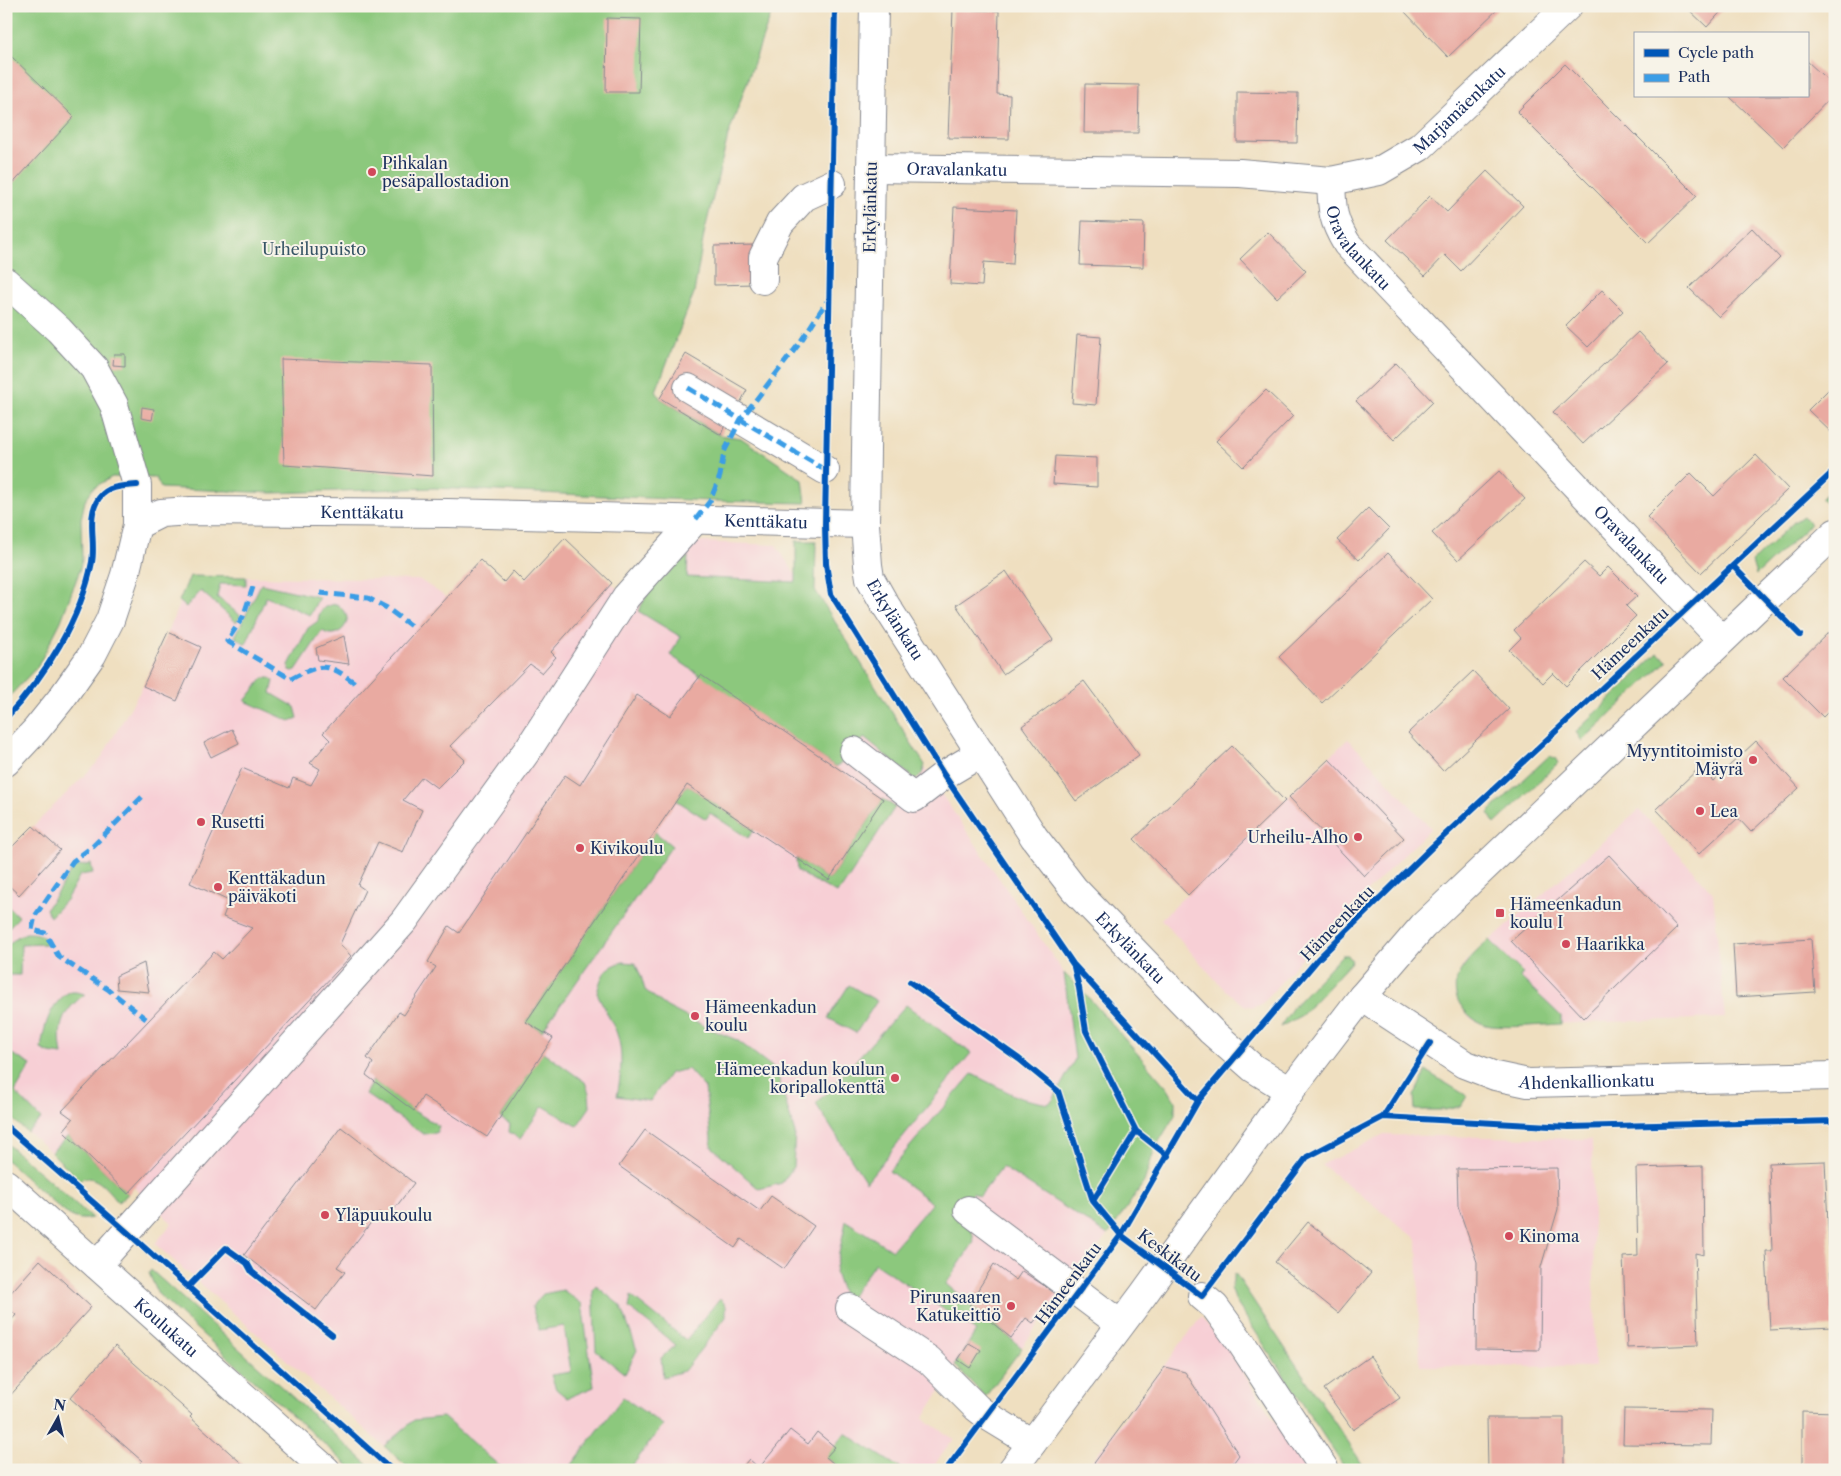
<svg xmlns="http://www.w3.org/2000/svg" width="1841" height="1476" font-family="'Libre Caslon Text',serif">
  <style>
    .built { fill: #f7cfd5 }
    .green { fill: #8cc87d; stroke: #547c6e }
    .building { fill: #e9aaa1 }
    .lines { fill: none; stroke-linecap: round; stroke-linejoin: round }
    .minor-casing { stroke: #85878f; stroke-width: 30 }
    .major-casing { stroke: #85878f; stroke-width: 30 }
    .minor { stroke: #fff; stroke-width: 28 }
    .major { stroke: #fff; stroke-width: 28 }
    .quiet { stroke: #3b9de6; stroke-width: 5; stroke-dasharray: 10 5; stroke-linecap: butt }
    .cycleway-casing { stroke: #f7f3e8; stroke-width: 9 }
    .cycleway { stroke: #0057b8; stroke-width: 6 }
    .poi-dot { fill: #d1495b; stroke: #f7f3e8; stroke-width: 2 }
    .labels { text-anchor: middle; dominant-baseline: central; stroke-width: 4; stroke-linejoin: round; paint-order: stroke }
    .street-label { font-size: 16px; fill: #1b2f5e; stroke: #f7f3e8 }
    .poi-label { font-size: 16px; fill: #1b2f5e; stroke: #f7f3e8; text-anchor: start }
    .park-label { font-size: 16px; fill: #375566; stroke: #f7f3e8 }
  </style>
  <rect width="100%" height="100%" fill="#f7f3e8"/>
  <filter id="ink" filterUnits="userSpaceOnUse"><feTurbulence type="fractalNoise" baseFrequency=".02" numOctaves="2"/><feDisplacementMap in="SourceGraphic" scale="10" xChannelSelector="R" yChannelSelector="G"/><feConvolveMatrix kernelMatrix="1 2 1 2 8 2 1 2 1" color-interpolation-filters="sRGB"/></filter>
  <filter id="wash" filterUnits="userSpaceOnUse"><feTurbulence type="fractalNoise" baseFrequency=".0096" numOctaves="4" result="noise"/><feDisplacementMap in="SourceGraphic" scale="20" xChannelSelector="R" yChannelSelector="G"/><feGaussianBlur stdDeviation="1.12" result="paint"/><feColorMatrix in="noise" values="0 0 0 0 0 0 0 0 0 0 0 0 0 0 0 0 0 1.4 0 .05"/><feComposite in="paint" operator="in"/></filter>
  <g filter="url(#wash)">
    <rect width="100%" height="100%" fill="#efdfc0"/>
    <path class="built" d="M565,538L626,597L676,541L776,545L942,795L1064,973L1076,1059L1053,1100L988,1153L1002,1167L1108,1235L1068,1284L1004,1372L976,1332L923,1419L954,1439L930,1470H411L155,1244L172,1223L134,1187L128,1194L68,1136L51,1152L6,1113V853L100,760L143,686L168,632L190,576L420,580L446,597L480,560L504,581L513,571L524,581Z
      M1348,739L1431,828L1306,953L1262,1004L1253,1007L1244,1005L1222,987L1161,919Z
      M1639,810L1713,893L1725,1018L1490,1026L1477,1022L1470,1018L1461,1006L1455,988L1458,975L1465,962Z
      M1382,1135L1592,1139L1595,1367L1420,1366L1417,1239L1321,1164L1341,1156Z
      M1201,1317L1228,1349L1306,1470H1085Z"/>
    <path class="green" d="M6,6H774L728,136L704,234L694,293L656,391L660,398L720,435L741,438L803,480L806,503L710,501L434,488L273,493L161,488L156,478L112,477L93,488L85,501L81,519L82,560L78,575L61,621L38,666L6,700Z
      M1835,485V502L1830,507L1821,499Z
      M1803,516L1811,524L1756,575L1752,562L1794,522Z
      M796,541H816L815,590L925,765L922,774L916,780L864,738L854,751L836,767L670,655L681,637L638,611L651,588L688,556L687,577L796,582Z
      M190,576L246,577V585L220,584L217,597L241,616L236,622L201,591L186,607L179,601Z
      M261,584L319,597L310,615L266,597L246,644L235,637Z
      M337,604C341,608 346,612 347,618C348,626 339,635 330,634C327,634 325,632 322,631L296,670L293,671L290,670L289,665L308,628L318,621C319,609 325,605 337,604Z
      M1658,653L1667,661L1582,741L1576,732Z
      M263,678H270L274,681L271,693L295,707L298,718L290,721L245,701Z
      M1549,756L1555,758L1558,763L1495,824L1488,813Z
      M687,785L754,830L748,838L710,813L706,819L676,800Z
      M883,799L895,807L842,888L836,893L797,871L796,858L829,880Z
      M655,832L672,846L542,1031L526,1022Z
      M91,864L93,873L80,875L66,900L50,917L46,909L74,867Z
      M6,905L19,917L6,930Z
      M26,933C35,933 45,933 46,944L21,945L20,975H6V947L17,937Z
      M1489,940L1523,973L1520,977L1561,1016V1024C1539,1025 1513,1028 1491,1026C1480,1024 1472,1019 1465,1011C1440,982 1469,959 1489,940Z
      M1342,955H1348L1352,961L1302,1015L1280,1027L1293,1007Z
      M623,962L635,963L641,976L645,990L667,1007L710,1029L737,1040L776,1070L795,1133L793,1167L782,1183L759,1189L712,1147L705,1088L688,1069L670,1073L650,1101L617,1096C621,1076 624,1051 616,1031C610,1018 603,1006 597,993C602,974 604,968 623,962Z
      M1064,973L1090,999L1168,1089L1175,1101V1115L1155,1148L1144,1182L1108,1235L1002,1167L980,1196L973,1193L955,1217L972,1230L974,1242L946,1284L1022,1348L985,1397L955,1365L976,1331L875,1263L846,1303L835,1272L846,1221L892,1250L932,1203L889,1171L972,1074L1020,1098L1048,1104L1053,1100L1075,1059Z
      M849,985L877,1001L856,1033L828,1018Z
      M69,992H76L85,994C62,1012 57,1025 62,1055L49,1053L41,1049C44,1027 49,1005 69,992Z
      M906,1005L971,1053L866,1182L816,1104Z
      M543,1052L585,1082L589,1093L590,1107L577,1126L543,1106L520,1139L509,1132L510,1124L500,1118Z
      M12,1054L31,1065L15,1092L41,1119L27,1132L6,1113V1061Z
      M1426,1071L1467,1096L1461,1106L1445,1110H1415L1414,1096Z
      M373,1080L414,1111L439,1126L436,1133L423,1134L365,1094Z
      M68,1136L128,1194L118,1202C108,1191 99,1176 83,1178L80,1181L51,1152Z
      M6,1143L92,1218C80,1221 73,1218 63,1211L6,1160Z
      M151,1270L374,1470H353L158,1294L149,1273Z
      M1235,1273L1357,1456L1366,1470H1346L1236,1302L1231,1288Z
      M596,1286L621,1306L637,1350L625,1374L596,1351L593,1290Z
      M563,1290L582,1304L594,1387L567,1398L556,1389L551,1375L571,1372L564,1326L539,1330L532,1307L543,1294Z
      M631,1296L686,1340L720,1298L726,1306V1317L684,1371L663,1377L661,1358L676,1345L629,1308Z
      M623,1397L663,1425L629,1470H568Z
      M443,1417L504,1470H411L384,1446L414,1420Z
      M845,1433L903,1470H841L826,1457Z"/>
    <g id="blocks">
      <path class="building" d="M1411,6H1501L1448,57L1405,12Z
        M1685,6H1726L1707,27Z
        M953,9L999,11L997,94L1010,95L1009,139L948,138Z
        M607,18L641,19L639,92H606Z
        M11,56L74,117L6,191V61Z
        M1807,61L1835,87V93L1783,147L1729,96H1807Z
        M1565,64L1697,196L1648,243L1517,112Z
        M1085,84L1139,85L1138,133H1084Z
        M1237,92L1298,93L1297,143L1237,142Z
        M1487,171L1523,206L1461,271L1445,255L1425,276L1387,240L1430,196L1447,212Z
        M954,207L1016,210L1013,264L984,262L982,286L950,284Z
        M1082,221L1144,223L1143,267L1080,265Z
        M1752,228L1780,258L1719,317L1689,288Z
        M1268,232L1306,271L1277,298L1240,259Z
        M755,245V284L714,285V246Z
        M1602,290L1623,311L1588,347L1566,326Z
        M1638,332L1668,364L1583,444L1553,412Z
        M1077,335L1101,337L1096,405L1072,403Z
        M114,354H125V366L113,365Z
        M686,354L747,390L738,407L727,419L721,435L660,398Z
        M281,359L432,365L433,476L284,465Z
        M1396,363L1433,402L1394,440L1356,401Z
        M1835,383V436L1808,410Z
        M1266,390L1293,416L1243,467L1216,441Z
        M142,407L154,409L152,420L141,418Z
        M1756,455L1788,489L1701,573L1647,517L1691,473L1714,496Z
        M1055,456L1097,458V487L1053,484Z
        M1499,471L1525,499L1458,560L1432,533Z
        M1368,508L1389,529L1359,560L1337,540Z
        M565,538L612,583L551,652L556,657L542,673L530,664L450,746L465,760L437,788L422,777L403,800L422,810L403,852L378,842L358,885L365,890L340,944L351,956L128,1194L63,1131L73,1119L62,1111L214,952L222,959L252,928L223,917L229,901L190,883L242,768L289,788L293,778L311,785L320,769L310,763L330,740L323,733L480,560L504,582L513,571L524,582Z
        M1388,553L1432,599L1322,703L1279,657Z
        M1584,562L1599,576L1608,567L1637,596L1626,606L1636,616L1566,686L1553,673L1543,683L1509,650L1521,638L1514,630Z
        M1006,571L1053,640L1003,674L956,605Z
        M1835,626V705L1823,717L1783,677Z
        M168,632L201,647L177,701L143,686Z
        M344,636L349,664L318,660L316,648Z
        M1473,671L1509,709L1443,771L1408,733Z
        M701,675L883,799L829,880L687,785L526,1022L553,1038L487,1137L423,1096L414,1111L366,1075L373,1063L367,1058L399,1012L404,1015L436,967L428,962L449,926L459,933L565,775L580,785L637,695L670,716Z
        M1084,681L1139,755L1076,801L1022,726Z
        M232,729L239,743L211,757L204,743Z
        M1756,741L1799,788L1751,832L1738,818L1699,854L1656,809L1700,767L1713,781Z
        M1232,746L1285,801L1188,895L1134,839Z
        M1329,759L1404,838L1364,876L1289,797Z
        M33,826L60,850L19,895L6,883V853Z
        M1609,855L1677,928L1584,1018L1511,941Z
        M1811,939L1815,992L1736,997L1733,944Z
        M144,963L149,992L117,989L116,976Z
        M341,1127L414,1183L387,1219L379,1212L337,1267L345,1272L316,1310L244,1255Z
        M645,1130L760,1211L771,1196L814,1226L784,1269L741,1239L735,1248L619,1166Z
        M1825,1161L1833,1327L1770,1330L1766,1251H1772L1769,1163Z
        M1703,1166L1704,1255L1695,1253L1698,1345L1627,1348L1623,1257L1638,1256L1636,1168Z
        M1557,1168L1558,1209L1541,1267L1540,1350L1476,1349L1477,1262L1458,1206L1457,1169Z
        M1308,1222L1371,1273L1338,1313L1275,1262Z
        M40,1260L91,1307L6,1400V1326L16,1315L6,1306V1298Z
        M994,1264L1016,1280L1022,1271L1057,1294L1033,1323L1026,1318L1011,1338L969,1304Z
        M969,1343L981,1350L970,1368L958,1360Z
        M115,1346L192,1415L190,1417L249,1470H145L139,1464L142,1461L70,1398Z
        M1370,1356L1400,1398L1353,1430L1324,1389Z
        M1165,1367L1185,1372L1239,1455L1228,1470H1089Z
        M1624,1409L1712,1410L1711,1445L1623,1444Z
        M1802,1411L1835,1412V1470H1802Z
        M1487,1418H1564V1470H1488Z
        M790,1430L808,1444L817,1432L835,1447L826,1457L841,1470H740L749,1459L759,1468Z"/>
    </g>
  </g>
  <g filter="url(#ink)">
    <use href="#blocks" fill-opacity="0" stroke="#85878f" stroke-width="1"/>
    <g class="lines">
      <g class="minor-casing">
        <g id="minor">
          <path id="s1" d="M874,6L866,450L865,524L868,565L870,578L883,601L1034,837L1074,889L1211,1031L1253,1068L1290,1091"/>
          <path id="s2" d="M871,168L1240,173L1331,181L1379,171L1420,147L1568,6"/>
          <path id="s3" d="M1331,181C1332,210 1332,219 1347,244L1721,639"/>
          <path d="M763,280V257L780,223L804,197L832,184"/>
          <path d="M6,282L59,330L94,368L114,405L137,485V525L125,575L110,620L92,655L61,699L36,730L6,762"/>
          <path d="M688,388L825,470"/>
          <path id="s4" d="M137,525L161,513L191,511L448,513L865,524"/>
          <path d="M854,751L914,798L944,775L981,753"/>
          <path id="s5" d="M1362,997L1464,1064L1495,1076L1528,1083L1835,1076"/>
          <path id="s6" d="M6,1184L326,1470"/>
          <path d="M968,1210L1120,1324"/>
          <path d="M97,1265L404,921L529,748L626,597L696,519"/>
          <path d="M1202,1296L1215,1307L1242,1344L1325,1470"/>
          <path d="M850,1308L929,1360L977,1408L986,1415L1032,1443"/>
        </g>
      </g>
      <g class="major-casing">
        <path id="major" d="M1012,1470L1143,1295L1290,1091L1362,997L1423,926L1835,533"/>
      </g>
      <use href="#minor" class="minor"/>
      <use href="#major" class="major"/>
      <path class="quiet" d="M688,388L825,470
        M696,519L710,501L720,476L724,452L741,419L799,344L827,301
        M253,587L243,617L227,641L291,679C324,661 329,664 358,685
        M320,593L368,598L387,608L411,626
        M142,797L93,846L73,861L35,916L32,930L45,933L59,957L109,990L146,1019"/>
      <g class="cycleway-casing">
        <path id="cycleway" d="M835,6L825,524L826,564L831,594L944,775L1073,964L1198,1101
          M1733,566L1800,635
          M6,718C45,676 81,619 92,562C96,541 86,516 99,498C108,486 122,486 137,485
          M1074,967L1079,988L1086,1031L1136,1131L1168,1156
          M910,982L1019,1059L1058,1091L1093,1201
          M1383,1117L1430,1043
          M6,1126L127,1232L392,1470
          M1136,1131L1093,1201L1121,1235L1202,1296L1307,1157L1383,1117L1569,1127L1835,1121
          M188,1287L226,1248L247,1263L252,1272L332,1335
          M946,1470L1121,1235L1198,1101L1318,959L1432,847L1835,470"/>
      </g>
      <use href="#cycleway" class="cycleway"/>
    </g>
  </g>
  <g class="poi-dot">
    <circle cx="372" cy="172" r="5"/>
    <circle cx="1753" cy="760" r="5"/>
    <circle cx="1700" cy="811" r="5"/>
    <circle cx="201" cy="822" r="5"/>
    <circle cx="1358" cy="837" r="5"/>
    <circle cx="580" cy="848" r="5"/>
    <circle cx="218" cy="887" r="5"/>
    <rect x="1495" y="908" width="10" height="10" rx="2.5"/>
    <circle cx="1566" cy="944" r="5"/>
    <circle cx="695" cy="1016" r="5"/>
    <circle cx="895" cy="1078" r="5"/>
    <circle cx="325" cy="1215" r="5"/>
    <circle cx="1509" cy="1236" r="5"/>
    <circle cx="1011" cy="1306" r="5"/>
  </g>
  <g class="labels">
    <g class="street-label">
      <text stroke="none"><textPath href="#s2" startOffset="611">Marjamäenkatu</textPath></text>
      <text stroke="none"><textPath href="#s2" startOffset="86">Oravalankatu</textPath></text>
      <text transform="translate(870 207) rotate(-89)">Erkylänkatu</text>
      <text stroke="none"><textPath href="#s3" startOffset="75">Oravalankatu</textPath></text>
      <text stroke="none"><textPath href="#s4" startOffset="228">Kenttäkatu</textPath></text>
      <text stroke="none"><textPath href="#s4" startOffset="632">Kenttäkatu</textPath></text>
      <text stroke="none"><textPath href="#s3" startOffset="480">Oravalankatu</textPath></text>
      <text stroke="none"><textPath href="#s1" startOffset="621">Erkylänkatu</textPath></text>
      <text transform="translate(1630 643) rotate(-43)">Hämeenkatu</text>
      <text transform="translate(1337 923) rotate(-46)">Hämeenkatu</text>
      <text stroke="none"><textPath href="#s1" startOffset="1026">Erkylänkatu</textPath></text>
      <text stroke="none"><textPath href="#s5" startOffset="248">Ahdenkallionkatu</textPath></text>
      <text transform="translate(1170 1255) rotate(37)">Keskikatu</text>
      <text transform="translate(1068 1283) rotate(-53)">Hämeenkatu</text>
      <text stroke="none"><textPath href="#s6" startOffset="215">Koulukatu</textPath></text>
    </g>
    <g class="poi-label">
      <text x="382" y="163">Pihkalan<tspan x="382" dy="18">pesäpallostadion</tspan></text>
      <text x="1743" y="751" text-anchor="end">Myyntitoimisto<tspan x="1743" dy="18">Mäyrä</tspan></text>
      <text x="1710" y="811">Lea</text>
      <text x="211" y="822">Rusetti</text>
      <text x="1348" y="837" text-anchor="end">Urheilu-Alho</text>
      <text x="590" y="848">Kivikoulu</text>
      <text x="228" y="878">Kenttäkadun<tspan x="228" dy="18">päiväkoti</tspan></text>
      <text x="1510" y="904">Hämeenkadun<tspan x="1510" dy="18">koulu I</tspan></text>
      <text x="1576" y="944">Haarikka</text>
      <text x="705" y="1007">Hämeenkadun<tspan x="705" dy="18">koulu</tspan></text>
      <text x="885" y="1069" text-anchor="end">Hämeenkadun koulun<tspan x="885" dy="18">koripallokenttä</tspan></text>
      <text x="335" y="1215">Yläpuukoulu</text>
      <text x="1519" y="1236">Kinoma</text>
      <text x="1001" y="1297" text-anchor="end">Pirunsaaren<tspan x="1001" dy="18">Katukeittiö</tspan></text>
    </g>
    <g class="park-label">
      <text x="314" y="249">Urheilupuisto</text>
    </g>
  </g>
  <rect width="1841" height="1476" fill="none" stroke="#f7f3e8" stroke-width="25"/>
  <rect x="1634" y="32" width="175" height="65" fill="#f7f3e8" stroke="#9fa5b1"/>
  <rect x="1644" y="49" width="25" height="8" fill="#0057b8" stroke="#9fa5b1"/>
  <text x="1678" y="58" font-size="15" fill="#1b2f5e">Cycle path</text>
  <rect x="1644" y="74" width="25" height="8" fill="#3b9de6" stroke="#9fa5b1"/>
  <text x="1678" y="82" font-size="15" fill="#1b2f5e">Path</text>
  <g transform="translate(58 1418) rotate(8)" stroke="#f7f3e8" stroke-width="4" paint-order="stroke">
  <path d="M0-4L9 19L0 12L-9 19Z" fill="#1b2f5e"/>
  <text y="-8" font-size="14" font-weight="bold" text-anchor="middle" fill="#1b2f5e">N</text>
  </g>
</svg>
